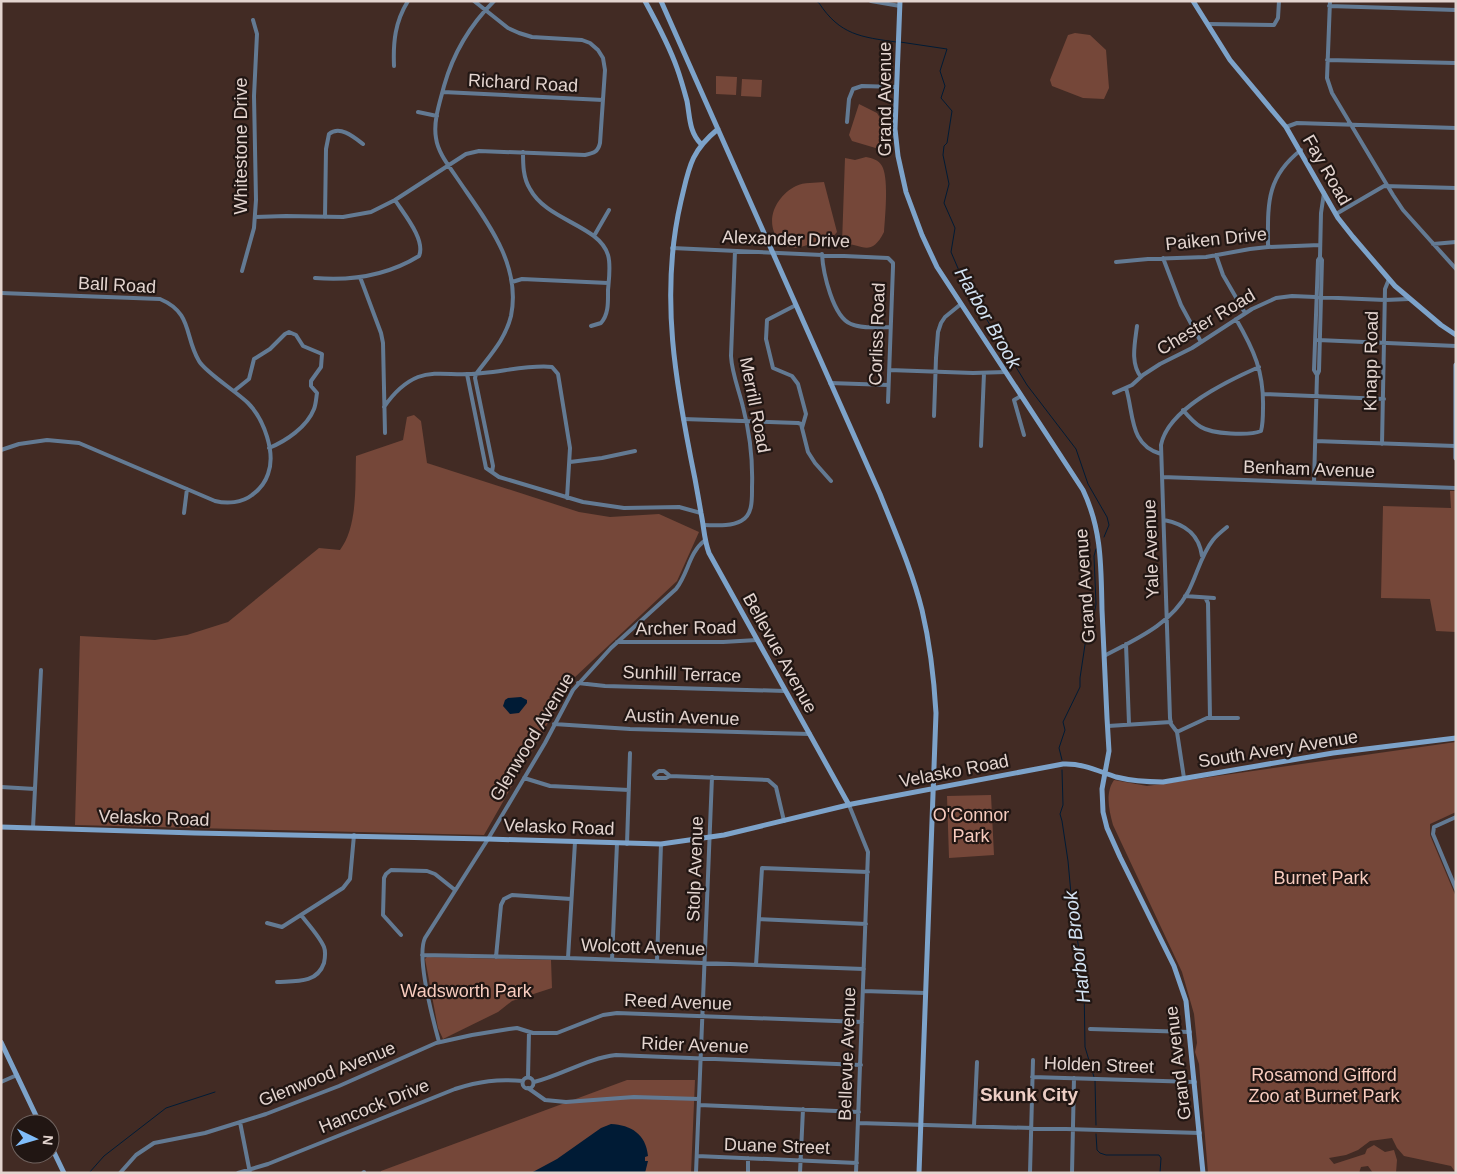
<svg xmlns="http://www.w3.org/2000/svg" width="1457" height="1174" font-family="Arial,sans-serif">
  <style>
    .green { fill: #754739 }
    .water { fill: #001b35 }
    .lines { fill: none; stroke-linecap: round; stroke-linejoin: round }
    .stream { stroke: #001b35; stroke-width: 1 }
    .street { stroke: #637a93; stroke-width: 4 }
    .secondary { stroke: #7da3ca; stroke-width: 5 }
    .labels { text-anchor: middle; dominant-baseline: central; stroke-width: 4.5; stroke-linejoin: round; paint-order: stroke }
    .street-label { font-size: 18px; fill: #e3d4cf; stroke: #211613 }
    .park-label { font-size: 18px; fill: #f8ccbf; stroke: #211613 }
    .water-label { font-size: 19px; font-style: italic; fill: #d4e3f3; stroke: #211613 }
    .neighbourhood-label { font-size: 19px; font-weight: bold; fill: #edcec5; stroke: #211613 }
  </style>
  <rect width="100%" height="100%" fill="#422b24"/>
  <path class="green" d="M1075,33L1090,35L1106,50L1109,88L1104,99L1083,98L1052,86L1050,80L1068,35Z
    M716,76L737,77L736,95L716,94Z
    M742,79L762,80L761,97L741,96Z
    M859,104L877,113L883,123V146L879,149L852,141L849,135Z
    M866,157C872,158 879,160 882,166C889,178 885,217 884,232C871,258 862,244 842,243L845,158L855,160Z
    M824,182L837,232L832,238L797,248L782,246C779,241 775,237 774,232C767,213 780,194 796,186C804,182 815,183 824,182Z
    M414,415L421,421L427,463L579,512L610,517L659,514L699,532L677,581L573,679L484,835L75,825L80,636L155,640L187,635L228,622L319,548L340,550C358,526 355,485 356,456L403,440L407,417Z
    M1450,491H1456V632L1436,631L1430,599L1381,598L1383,506L1451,508Z
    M1456,742V812L1430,824V835L1456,897V1173L1451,1166L1404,1156L1397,1148L1392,1138L1370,1141L1358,1150L1346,1155L1329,1158L1334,1164L1365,1154L1367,1149L1374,1145L1385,1152L1394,1150L1397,1160L1396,1173H1373L1368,1166L1361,1167L1359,1173H1208L1199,1064L1195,1052L1197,1043L1194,1014L1182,972L1113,825C1109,810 1105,793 1114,780L1147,786Z
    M991,795L994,855L949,858L947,796Z
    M427,957L551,960L552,988L512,1001L498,1012L443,1039L438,1028L425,959Z
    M627,1080H695L691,1173H381V1171Z"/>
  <path class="water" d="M508,698L521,697L527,700V703L519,713L510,714L503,706L505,700Z
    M611,1124C631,1125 646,1134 648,1156L645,1157V1161H648L645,1173H531L557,1159L601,1128Z"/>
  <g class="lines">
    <path class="stream" d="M816,1L819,3C840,35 861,37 896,42
      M900,42L947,49L940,71L945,86L941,98L952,111L947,143L944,146L943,155L949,184L944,203L955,228L951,252L960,273L968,279L972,285L974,294L979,307L1027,385L1076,449L1088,484L1107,517L1109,525L1104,537
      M1062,760L1059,748L1065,730L1063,722L1080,687V678L1086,638L1092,627L1096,604L1094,556L1096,549
      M1062,770L1063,805L1060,814L1062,821L1068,861L1072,905L1084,982L1085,1047L1094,1077
      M1095,1080L1096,1125
      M1096,1134L1097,1150L1100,1153L1106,1155H1159L1161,1158L1160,1173
      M89,1173L104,1156L166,1108L215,1092"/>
    <path class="street" d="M871,1L900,6
      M1330,1L1327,78L1332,93L1393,195L1403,210L1456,269
      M1329,6L1456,10
      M1208,24L1274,25L1278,18L1279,1
      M1327,60L1456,63
      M394,66C393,42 395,22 408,1
      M443,92L603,100
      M418,112L437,116
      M847,122L849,99L853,89L862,86L897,87
      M1286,127L1297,123L1456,128
      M523,152C523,164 523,178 530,189C547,221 599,225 608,255C611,265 609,279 608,290C608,301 609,314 601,323L591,326
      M1336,214L1384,186L1456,188
      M255,217L286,216L343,217L371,212L395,200L466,154L479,151L585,155C594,153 598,152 600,143L605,70L603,58L598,50L590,43L582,40L532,37L519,33L508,28L474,1
      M325,217L326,149L329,134C340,125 354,137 363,144
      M594,236L609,210
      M1433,244L1456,242
      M1268,247C1268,206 1265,178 1301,150
      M672,248L888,258L893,263V267L888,402
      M822,254C823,273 833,317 851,324C862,329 878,327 890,327
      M1216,255L1223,275L1245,313
      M1163,258L1181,305L1201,342
      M1116,262L1148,259L1206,257L1250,249L1268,247L1320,245
      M242,271L254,228L256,200L254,96L257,34L253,20
      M360,277L381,333L383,343L385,433
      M315,278C351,281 388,275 419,256C426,240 404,214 395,200
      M512,282L522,279L608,283
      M1,293L160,299C193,313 184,336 199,361C205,372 237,392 248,403C264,419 276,453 268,474C265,483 259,490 252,495C242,503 227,504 215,501L79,443L47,440L19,444L1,450
      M796,305L767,320L766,339L773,368L792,376L798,384L806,414L802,428L808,452L815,463L831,481
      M1137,326C1135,343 1130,363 1141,377
      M1318,340L1456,346
      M889,370L973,373L1006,372
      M467,374L486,468L499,477L583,502L624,508L679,507L701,513
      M1317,375L1314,370L1318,260L1320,257L1321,213L1324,193
      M830,383L888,385
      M1126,388C1134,414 1129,445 1161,454
      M234,391L249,379L254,359L270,349L285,334L289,332L296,335L303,346L322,354L321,367L311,381V386L317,393C316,399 316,404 314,409C307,427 286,441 269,448
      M1114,393L1132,385L1143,375L1160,364L1192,348L1252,309L1276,298L1292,296L1385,300L1409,299
      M1263,394L1384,399
      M1021,396L1014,400L1024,435
      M384,407C393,394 403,383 418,377C434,371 451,375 468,374C494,374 528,364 552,367L558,374L570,448L567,498
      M1183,410C1188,416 1194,423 1201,427C1212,434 1249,436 1261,431C1263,424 1263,416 1263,408C1264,372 1254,350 1236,319
      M934,416L936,358L938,332L941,323L945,317L961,304
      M683,419L798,423L801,424L802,428
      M1315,441L1455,446
      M1382,444L1385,289L1389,279
      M981,446L984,373
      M570,462L602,458L635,451
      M492,472L493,466L475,378L476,374C490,355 505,340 511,316C522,263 484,218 457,178C449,166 438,153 436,138C433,121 440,102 444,86C453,54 471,24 494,1
      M1162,477L1456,488
      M1314,483L1317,375L1319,371L1322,260L1320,257
      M184,513L187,489
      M1164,520C1185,524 1199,534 1202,556
      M703,525C714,525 730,527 741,521C753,515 752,499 752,487C753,459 750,434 743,407C739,390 732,374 731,356L735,251
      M1185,596L1214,598
      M1206,599L1208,603L1210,718
      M617,642H723L757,640
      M1126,644L1129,724
      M1104,656C1136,639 1170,625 1188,592C1197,575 1201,555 1213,540C1217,535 1222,531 1227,527
      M578,683L605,686L785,691
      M554,724L630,729L810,734
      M1108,726L1171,722
      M1177,732L1207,718H1238
      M659,771H664L670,776L666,778H656L654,775Z
      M670,776L768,780L776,787L784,821
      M524,778L550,786L629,790
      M1184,778L1177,732L1171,724L1170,718L1161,445C1168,409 1227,381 1259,367
      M1,787L35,789
      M849,805L868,852L856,1173
      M1456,817L1434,827L1433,834L1456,889
      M33,828L41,670
      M627,844L630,753
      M759,919L866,924
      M267,923L282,927L343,888L350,879L354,835
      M401,935L383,915L384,878L386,874L391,870L427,871L435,874L455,890
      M422,955L568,958L864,969
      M496,957L501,905L504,899L512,895L571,899
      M568,958L575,842
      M612,960L617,843
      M657,961L661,844
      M756,965L762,868L868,872
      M277,982C295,981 317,984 324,963C325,958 326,952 324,947C320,937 308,924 301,915
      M863,991L926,993
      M1090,1029L1190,1032
      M439,1042C433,1020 416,957 425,938L488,839L545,743L573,690L611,648L676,589C688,574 689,553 704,541
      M528,1077L529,1032
      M1032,1077L1195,1082
      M522.5 1083a5.5 5.5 0 1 1 11 0a5.5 5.5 0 1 1-11 0Z
      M1,1082L17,1075
      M534,1082C562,1075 588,1058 616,1055L861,1065
      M528,1088L545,1100L566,1102L634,1097L699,1099
      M699,1105L859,1112
      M240,1122L250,1173
      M858,1123L1200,1133
      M974,1126L977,1062
      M697,1156L857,1163
      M120,1173L136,1155L154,1143L205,1133L266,1114L339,1086L436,1043L472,1035L509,1029L517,1028L533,1033H557L603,1015L617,1013L862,1022
      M238,1173L268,1164L455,1089C480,1081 497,1079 523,1081
      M363,1173L364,1172
      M696,1173L712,777
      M748,1173V1158
      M800,1173L803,1109
      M1030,1173L1033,1060
      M1072,1173L1074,1078"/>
    <path class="secondary" d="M645,1C657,23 669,45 677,68C681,79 684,90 687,101C690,117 689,132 701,144
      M661,1L880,494C895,532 912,570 922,610C930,644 934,678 936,713L919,1173
      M900,1L895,129L898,156L906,192L922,235L937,267L1083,490C1102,530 1101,567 1102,610C1104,646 1105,682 1107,718L1109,751L1102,789L1103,812L1107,828L1120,857L1174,966L1186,1001L1203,1173
      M1193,1L1230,60L1286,127L1338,218L1353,237L1395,286L1441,325L1456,335
      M718,129C690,152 689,168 681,201C659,295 676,386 695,479C697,490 699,501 701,513C704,527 704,540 709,553L849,805
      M1456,365V458
      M1,827L195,833L488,839L661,844L724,835L852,804L1063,764C1082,763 1098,771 1116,777C1132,781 1147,782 1163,782L1333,753L1456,738
      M1,1042L40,1124
      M50,1144L64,1173"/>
  </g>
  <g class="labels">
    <g class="street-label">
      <text transform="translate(523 83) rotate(3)">Richard Road</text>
      <text transform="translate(885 99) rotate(-90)">Grand Avenue</text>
      <text transform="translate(241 146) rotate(-90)">Whitestone Drive</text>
      <text transform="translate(1327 170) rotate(60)">Fay Road</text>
      <text transform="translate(786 239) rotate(2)">Alexander Drive</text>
      <text transform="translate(1216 239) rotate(-6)">Paiken Drive</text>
      <text transform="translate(117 285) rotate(3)">Ball Road</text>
      <text transform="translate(1206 322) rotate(-31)">Chester Road</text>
      <text transform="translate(877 334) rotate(-88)">Corliss Road</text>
      <text transform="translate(1371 361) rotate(-89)">Knapp Road</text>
      <text transform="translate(755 405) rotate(79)">Merrill Road</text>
      <text transform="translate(1309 469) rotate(2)">Benham Avenue</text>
      <text transform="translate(1151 549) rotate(-92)">Yale Avenue</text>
      <text transform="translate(1085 586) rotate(-94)">Grand Avenue</text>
      <text transform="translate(686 628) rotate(-1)">Archer Road</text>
      <text transform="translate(780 653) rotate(61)">Bellevue Avenue</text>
      <text transform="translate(682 674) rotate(2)">Sunhill Terrace</text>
      <text transform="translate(682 717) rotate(2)">Austin Avenue</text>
      <text transform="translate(532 737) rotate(-59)">Glenwood Avenue</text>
      <text transform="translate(1278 749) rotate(-9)">South Avery Avenue</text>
      <text transform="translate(954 771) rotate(-11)">Velasko Road</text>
      <text transform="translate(154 818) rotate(2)">Velasko Road</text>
      <text transform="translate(559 827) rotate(2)">Velasko Road</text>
      <text transform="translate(695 869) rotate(-88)">Stolp Avenue</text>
      <text transform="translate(643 947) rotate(2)">Wolcott Avenue</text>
      <text transform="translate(678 1002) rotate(2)">Reed Avenue</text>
      <text transform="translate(695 1045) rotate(2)">Rider Avenue</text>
      <text transform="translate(847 1054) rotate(-88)">Bellevue Avenue</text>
      <text transform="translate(1178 1063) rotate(-97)">Grand Avenue</text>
      <text transform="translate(1099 1065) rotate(2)">Holden Street</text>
      <text transform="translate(327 1074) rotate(-22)">Glenwood Avenue</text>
      <text transform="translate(374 1106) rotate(-22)">Hancock Drive</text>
      <text transform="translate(777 1146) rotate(2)">Duane Street</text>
    </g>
    <g class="park-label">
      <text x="971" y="815">O'Connor<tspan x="971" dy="21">Park</tspan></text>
      <text x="1321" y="878">Burnet Park</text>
      <text x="466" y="991">Wadsworth Park</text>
      <text x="1324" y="1075">Rosamond Gifford<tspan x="1324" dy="21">Zoo at Burnet Park</tspan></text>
    </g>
    <g class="water-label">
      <text transform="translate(988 318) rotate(60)">Harbor Brook</text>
      <text transform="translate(1077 947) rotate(-97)">Harbor Brook</text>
    </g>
    <g class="neighbourhood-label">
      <text x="1029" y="1094">Skunk City</text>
    </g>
  </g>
  <rect width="1457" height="1174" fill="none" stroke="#e3d4cf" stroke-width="5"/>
  <g transform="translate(35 1139) rotate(95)"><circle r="24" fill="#211613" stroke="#6f625e"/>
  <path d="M0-4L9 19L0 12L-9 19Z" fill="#80bdfa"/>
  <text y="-8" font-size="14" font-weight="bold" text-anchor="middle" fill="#e3d4cf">N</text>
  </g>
</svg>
